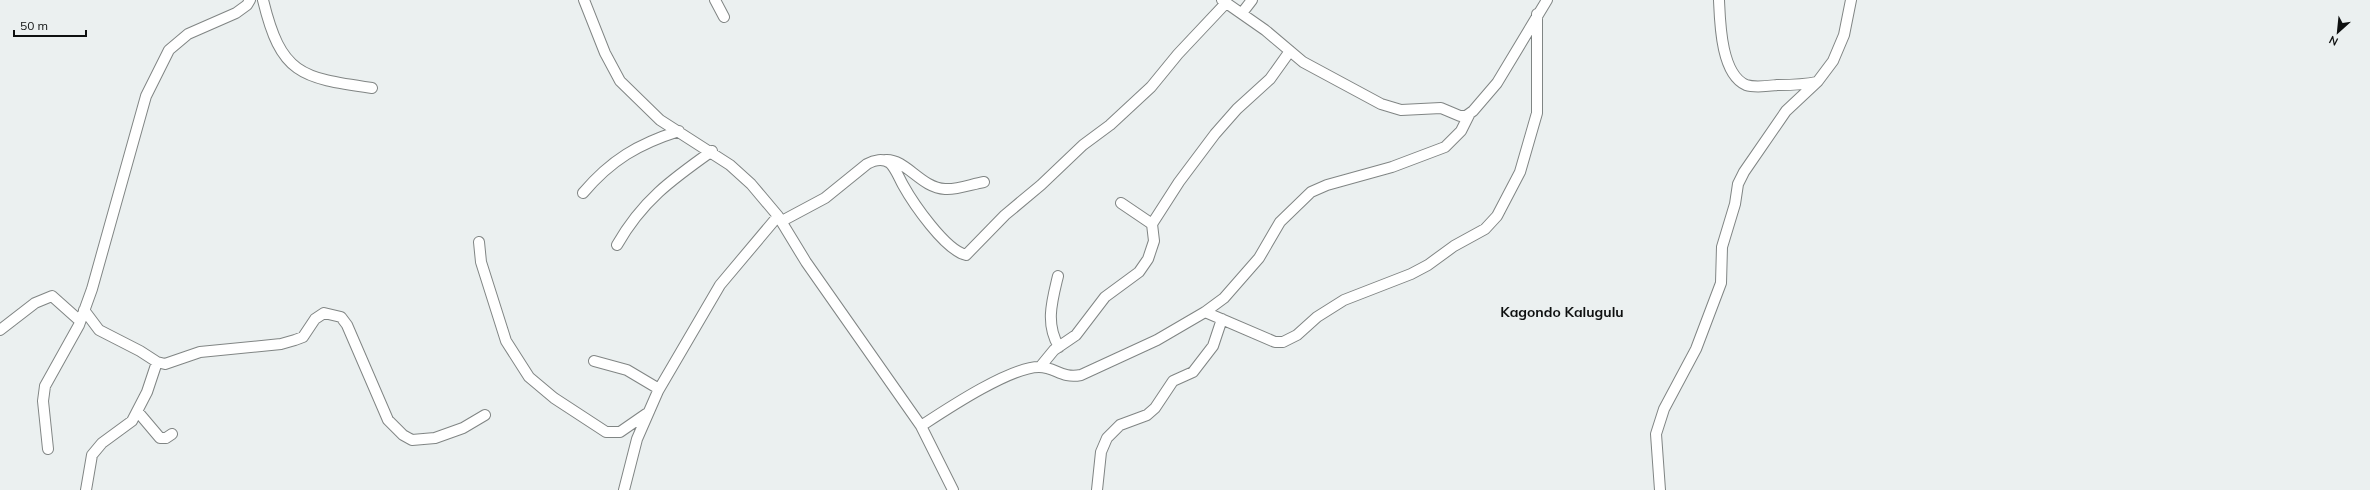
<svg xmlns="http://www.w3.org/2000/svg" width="2370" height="490" font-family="Mulish,sans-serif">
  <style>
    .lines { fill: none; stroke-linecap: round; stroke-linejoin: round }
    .street-casing { stroke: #808584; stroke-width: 12 }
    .street { stroke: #fff; stroke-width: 10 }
    .labels { text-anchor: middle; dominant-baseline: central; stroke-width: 4; stroke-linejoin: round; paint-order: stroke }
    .quarter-label { font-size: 14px; font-weight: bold; fill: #0e1010; stroke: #ebf0f0 }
  </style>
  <rect width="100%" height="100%" fill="#ebf0f0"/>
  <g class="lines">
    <g class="street-casing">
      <path id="street" d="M263,0C281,74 300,78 372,88
        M584,0L605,53L620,81L660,120L730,165L751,184L778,216L806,262L921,426L953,490
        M715,0L724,17
        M1222,0L1265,30L1303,62L1381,104L1401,110L1441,108L1460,116H1466L1473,111L1497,83L1547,0
        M1719,0C1720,23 1721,74 1746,85C1755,88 1768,86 1777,85C1791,85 1803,85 1817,82
        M1242,13L1252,0
        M886,160C906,159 921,188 945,189C957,190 972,184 984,182
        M583,193C611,160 638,144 679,131
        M782,221L825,198L867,164C874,160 883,158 890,163C896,169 899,178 903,185C913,203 945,250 966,255L1005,215L1041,185L1083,145L1110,125L1151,87L1178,54L1226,3
        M1152,224L1179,182L1215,134L1237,109L1270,79L1290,51
        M479,242L481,262L506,341L529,377L554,398L606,432H620L646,414
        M617,245C642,201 671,180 712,151
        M1058,276C1052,301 1045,324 1059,347
        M84,310L99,330L140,351L157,362L165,364L200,352L281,344L295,340L303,337L315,319L324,313L341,317L347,325L388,420L403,435L412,440L435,438L463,428L485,415
        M1205,312L1275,342H1283L1297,335L1317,317L1344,300L1411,274L1428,265L1454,246L1485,229L1497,216L1520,172L1537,113V14
        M0,330L35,303L52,296L80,321
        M594,361L627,370L659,389
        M1040,367L1054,350L1076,335L1105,297L1139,272L1148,259L1154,241L1152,224L1121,203
        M138,412L160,438H166L172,434
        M921,426C947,409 1010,367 1039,367C1056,367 1061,379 1081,375L1157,340L1205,312L1224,298L1259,258L1280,222L1311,192L1327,185L1392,167L1445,147L1461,131L1469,115
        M48,449L43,401L45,386L79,325L92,289L146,96L169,50L188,34L236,13L247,5L250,0
        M86,490L92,455L102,443L132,421L147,392L157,362
        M624,490L637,439L658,391L720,285L778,216
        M1097,490L1101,452L1107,438L1120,425L1147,415L1155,408L1173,381L1193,372L1213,346L1222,319
        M1660,490L1656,434L1664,409L1696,349L1721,283L1722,247L1735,204L1738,184L1744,172L1786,111L1818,81L1833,61L1844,35L1851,0"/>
    </g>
    <use href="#street" class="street"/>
  </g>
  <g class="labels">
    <g class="quarter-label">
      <text x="1562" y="312">Kagondo Kalugulu</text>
    </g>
  </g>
  <g transform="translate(2338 32) rotate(207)" stroke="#ebf0f0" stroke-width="3" paint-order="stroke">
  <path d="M0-3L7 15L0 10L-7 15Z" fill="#0e1010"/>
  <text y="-6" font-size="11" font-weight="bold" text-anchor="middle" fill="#0e1010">N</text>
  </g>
  <path d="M14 30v6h72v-6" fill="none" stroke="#0e1010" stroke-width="2"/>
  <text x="20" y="30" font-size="12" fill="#0e1010" stroke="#ebf0f0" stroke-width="3" paint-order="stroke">50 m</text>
</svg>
